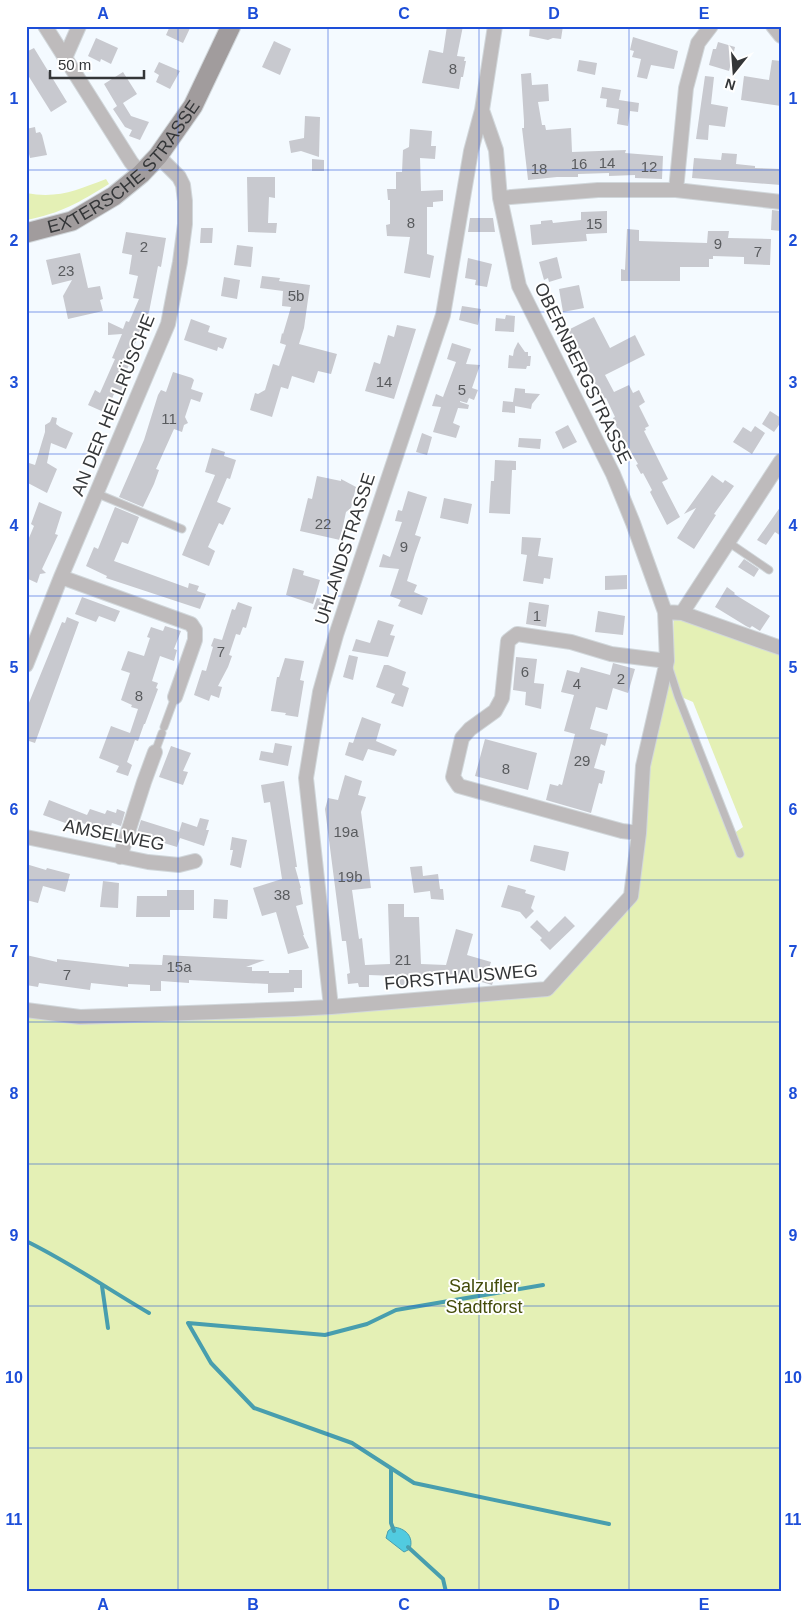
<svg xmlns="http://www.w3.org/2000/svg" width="807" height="1618" font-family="Helvetica,sans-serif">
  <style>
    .green { fill: #e4f0b5; fill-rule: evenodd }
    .water { fill: #51cbe0; stroke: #489eae }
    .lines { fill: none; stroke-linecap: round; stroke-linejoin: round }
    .stream { stroke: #489eae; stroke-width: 4 }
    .building { fill: #c8c9cf }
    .lane-casing { stroke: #d1d7db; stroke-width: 9 }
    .street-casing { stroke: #d1d7db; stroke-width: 16 }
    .secondary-casing { stroke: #d1d7db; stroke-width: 21 }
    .lane { stroke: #bebbbc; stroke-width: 7 }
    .street { stroke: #bebbbc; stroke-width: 14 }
    .secondary { stroke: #a19c9d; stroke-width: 19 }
    .grid { fill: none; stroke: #1d4ed8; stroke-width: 1; stroke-opacity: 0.55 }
    .labels { text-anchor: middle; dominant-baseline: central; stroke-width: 4; stroke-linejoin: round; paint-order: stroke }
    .number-label { font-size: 15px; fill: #595b5e }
    .street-label { font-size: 18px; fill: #343638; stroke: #fff }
    .park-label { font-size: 18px; fill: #434b09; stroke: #fff }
    .neatline { fill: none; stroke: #1d4ed8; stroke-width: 2 }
    .grid-label { font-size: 16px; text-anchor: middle; font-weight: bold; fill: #1d4ed8 }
  </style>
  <rect width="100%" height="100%" fill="#f4faff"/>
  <path class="green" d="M106,179L109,184C78,203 62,213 26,220V193C58,199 77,190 106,179Z
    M674,616L781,653V1592H26V1015L548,993L633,899L650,768L672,659ZM679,696L693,702L743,827L733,834Z"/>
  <path class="water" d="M393,1527C405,1528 414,1536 410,1549L404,1552L386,1538L388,1531Z"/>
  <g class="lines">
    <path class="stream" d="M26,1241C69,1262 108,1289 149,1313
      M102,1286L108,1328
      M188,1323L211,1363L254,1408L352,1443L414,1483L609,1524
      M188,1323L325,1335L367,1324L396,1310L543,1285
      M391,1468V1523L394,1531
      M408,1547L443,1579L446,1592"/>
  </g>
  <path class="building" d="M170,26H191L183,43L166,35Z
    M447,26H463L457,56L465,57L464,61H466L463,77H461L459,89L422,83L429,50L443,53Z
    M530,26H563L561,39L553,38L548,40L529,36Z
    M633,37L678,51L674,69L651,65L647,79L637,77L641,59L632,57L634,51L630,50Z
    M96,38L118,48L111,64L101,59L100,62L88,56Z
    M274,41L291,49L280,75L262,67Z
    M718,42L735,47L729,71L709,65L713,49H716Z
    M34,48L67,102L51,112L26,72V52Z
    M579,60L597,63L595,75L577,71Z
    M772,60L781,61V106L741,100L744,76L769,80Z
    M159,62L180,71L170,89L156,82L159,75L154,72Z
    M123,72L137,94L123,103L131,116L149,122L140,140L129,136L132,130L125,127L113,109L117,106L104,84Z
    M531,73L532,85L548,84L549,101L538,102L542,125H545L546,130L571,128L572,152L626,150L625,153L663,156L662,179L635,178V175L609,176V173L578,174V177H557L528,180L522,128H524V121L521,74Z
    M705,76L714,77L711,104L728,107L725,127L709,125L708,140L696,139Z
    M602,87L621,90L619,100L639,103L638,112L630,111L628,126L617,124L619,109L606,107L607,99L600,98Z
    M305,116L320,117L319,157L301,151L291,153L289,141L304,138Z
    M35,127L36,133L40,132L42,135L47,155L30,158L26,142V129Z
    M410,129L432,131L431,146H436L435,159L420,158L421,191L443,190V201L433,202V207H427V254L434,256L430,278L404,273L410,237L387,236L386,225L390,224V200H388L387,189H396V172H402L403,150L409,147Z
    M722,153L737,154L736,164L755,166V168L781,169V185L692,178L694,158L721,160Z
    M312,159L324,160V171H312Z
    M247,177H275V198L269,197L268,223H277L276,233L248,232Z
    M772,210L781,211V231L771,230Z
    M607,211V233L586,234L587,241L532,245L530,225L541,224V221L552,220L553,223L581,220V212Z
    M470,218H493L495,232H468Z
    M201,228H213L212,243H200Z
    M627,229L639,230V241L707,243L708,231H729L728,238L771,239L770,265L744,264V257L713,256V259H709V267H680V281H621V269L625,270Z
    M126,232L166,238L161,267L158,266L149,312L133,348L136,349L133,356L134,360L132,365H129L122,381L123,385L121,392L116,389L106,413L88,405L95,390L100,393L115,359L112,358L122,334L108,335V322L123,329L126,321L129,322L139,299L133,298L138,276L129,274L132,255L122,253Z
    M237,245L253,247L251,267L234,265Z
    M80,253L88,288L100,286L103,299L100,300L103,311L68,319L63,296L72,280L52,285L46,260Z
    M557,257L562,278L549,282L548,278L544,280L539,262Z
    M468,258L492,264L487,287L475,285L476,280L465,278Z
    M262,276L280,278L279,281L310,285L304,328L299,344L337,354L331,374L318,371L314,383L292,376L288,389L281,387L272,417L250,410L255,393L258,394L265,390L273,364L279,366L286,345L280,343L282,333L283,334L291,307L282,306L283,291L260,288Z
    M224,277L240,280L237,299L221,296Z
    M579,285L584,308L563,312L559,289Z
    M462,306L481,309L478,325L459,320Z
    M506,315L515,316L514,332L495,331L496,318L505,319Z
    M594,317L610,348L635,335L645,355L605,375L614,392L629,385L633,393L639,390L645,402L639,406L649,426L645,428L646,430L644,431L668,479L662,482L680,517L667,525L650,492L652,490L643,473L641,474L636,465L638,464L618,430L613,418L615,417L606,398L603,399L568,330Z
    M191,319L210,326L208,332L227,338L223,349L218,347L217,351L184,340Z
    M397,325L416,329L394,399L365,391L374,362L380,364L388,335L394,337Z
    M518,342L525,352H528V356H531L530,366H527L526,369L508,368L509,355L513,356L514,350Z
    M452,343L471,349L466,364L480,365L472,388L478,390L474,400L469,398L467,403L460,401V402L469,405L468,409L458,408L453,423L460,426L456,438L433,432L441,407L432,406L436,394L443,397L456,362L447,359Z
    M173,372L192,378L194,380L191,389L203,393L200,402L191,399L185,417L188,423L184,425L182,432L174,429L156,469L159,470L154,484L143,507L119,497L144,440L158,395L161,390L166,392Z
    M515,388L525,389V393L540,394L532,404L531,409L515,406V413L502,412L503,401L513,402Z
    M770,411L781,418V422L774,432L762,424Z
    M52,417L57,418L56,424L60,427L73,433L66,449L51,443L47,463L57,469L47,493L26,482V468L29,463L35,465L45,432V425L50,422Z
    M568,425L577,442L563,449L555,432Z
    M755,426L765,433L752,454L733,442L743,427L751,432Z
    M422,433L432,437L427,455L416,452Z
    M519,438L541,439L540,449L518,447Z
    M212,448L225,452L224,456L236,460L230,479L227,478L217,502L231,508L223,525L219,523L208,547L215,551L209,566L182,555L215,475L205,472Z
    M495,460L516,461V470H512L510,514L489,513L491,481H494Z
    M712,475L723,483L725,480L734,486L714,514L716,515L694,549L677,538L696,508L684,514Z
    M317,476L341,481V479L356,487L351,508L346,512L340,540L300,531L308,498L312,499Z
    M408,491L427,497L415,535L421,537L415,554L407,581L417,585L414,592L428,598L422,615L398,606L401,600L390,596L399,569L379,567L383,554L390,557L402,522L395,521L398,510L402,511Z
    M444,498L472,504L468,524L440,518Z
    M39,502L62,512L55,534L58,535L42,569L46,573L40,574L37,583L26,578V545L34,526L31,524Z
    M781,506V536L775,532L766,545L757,540Z
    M115,507L139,517L128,544L122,542L114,561L188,588L189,583L199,586L197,591L206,594L200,609L106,578L107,576L86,566L94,547L98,549Z
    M522,537L541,538L538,556L553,558L550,579L544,578L543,584L523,581L527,555L521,554Z
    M744,559L759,569L754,577L738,567Z
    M293,568L304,571L303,575L320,580L313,604L286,595Z
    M627,575V589L605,590V576Z
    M727,587L735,593L734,594L770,616L760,631L752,626L750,628L746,626L715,607Z
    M82,597L120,611L115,622L99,616L96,622L75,614Z
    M317,598L328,601L325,612L313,609Z
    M238,602L252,607L246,628L243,627L240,635L236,634L229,655L232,656L228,667L218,686L222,687L219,698L211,695L209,701L194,695L202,670L206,671L213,647L211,646L214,638L222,640L232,609L235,610Z
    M529,602L549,605L546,627L526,624Z
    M598,611L625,616L623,635L595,632Z
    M67,617L79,622L35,743L26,740V710L62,622L65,623Z
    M378,620L394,625L390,635L395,636L388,657L352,651L356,639L370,643Z
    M165,626L181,631L174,649L177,650L174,661L160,656L152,681L158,683L156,688L158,689L145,724H144L138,741L135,740L127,762L132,765L128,776L116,772L119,766L99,758L111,726L130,733L138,709L131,707L132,705L121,700L130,673L121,670L128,651L144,656L150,638L147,637L151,627L163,631Z
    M349,655L358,657L353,680L343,677Z
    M516,657L537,659L534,683L544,684L541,709L525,705L526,692L513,690Z
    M285,658L304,661L300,680L304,681L298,717L285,715L286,713L271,711L277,677H279Z
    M613,663L635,669L628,693L613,688L607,710L596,707L590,729L608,734L605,746L601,744L594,768L605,771L602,784L599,783L591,813L546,800L550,784L558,786L559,784L562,785L575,734L564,731L574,695L561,692L567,670L579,673L581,667L610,675Z
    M384,665H388L406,672L402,685L409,688L403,707L391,703L395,694L376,687Z
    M362,717L381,724L376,741L397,750L394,756L368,749L363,761L345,755L349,742L353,743Z
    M485,739L537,753L528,790L475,776Z
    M275,743L292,746L288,766L259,760L261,751L273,753Z
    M171,746L191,753L183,771L188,772L183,785L159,777Z
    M345,775L362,781L358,795L366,797L361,812L371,888L352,890L359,939L362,938L365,965L390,964L388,904H404V917H419L421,964L446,965L456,929L473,934L467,955L491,962L487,974L495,976L492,985L457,975L456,979L429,971L428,976L408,977V988H397L396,976L369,975V987H359L358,983L348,984L347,974L350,973L346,941H342L325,809L328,798L338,800Z
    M284,781L297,867H295L301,888H300L303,904L296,906L304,935H303L309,948L288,954L276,912L262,916L253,888L282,879L270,802L264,803L261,785Z
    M49,800L87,815L90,809L105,814L107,810L116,813L117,809L125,812L121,826L112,823L109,832L73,820L71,825L43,815Z
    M200,818L209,820L206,830H209L204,846L180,838L177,847L138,835L139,833H137L141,820L179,832L182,822L197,827Z
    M232,837L247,840L241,868L230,865L233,850H230Z
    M534,845L569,852L565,871L530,861Z
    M26,864L46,870L47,868L70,874L65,892L43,886L38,903L26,900Z
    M422,866L423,876L438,874L440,889H443L444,900L431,899L430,891L414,893L410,867Z
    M103,881L119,883L118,908L100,907Z
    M508,885L526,890L525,893L535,896L531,908L534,911L526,919L520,912L501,907Z
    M167,890H194V910H170V917H136L137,896H167Z
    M214,899L228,900L227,919L213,918Z
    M565,916L575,926L550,950L540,940L542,938L530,927L537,920L549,932Z
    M26,955L57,962V959L129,967V964L162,965L163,955L265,960L246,967H252V971H269V973H289V970H302V988H294V992L268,993V984L189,980V983L161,981V991H150V985L128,984V987L91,983L90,990L39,983L38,987L26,985Z"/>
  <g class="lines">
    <g class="lane-casing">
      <path id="lane" d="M98,494L182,529
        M728,542L769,570
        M668,665L678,696L740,854
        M164,727L175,697
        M155,752L162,733"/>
    </g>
    <g class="street-casing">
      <path id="street" d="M45,26L131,162L141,174
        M773,26L781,36
        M65,58L79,26
        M676,190L686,88L698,43L711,26
        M500,198L598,190H676L781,202
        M61,577L191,624L195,630V640L175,697
        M665,612L682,613L781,461
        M682,613L781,648
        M26,665L61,577L168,324L180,262L185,224V201L183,185L179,177L158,156
        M639,833L622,831L459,786L453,777L462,738L470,729L495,711L502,698L508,641L517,634L571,642L611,654L667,661
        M26,837L148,862L179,865L195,861
        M120,857L144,782L155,752
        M331,1007L306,778L320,692L336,635L443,315L471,151L482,110
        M26,1010L80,1017L294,1009L331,1007L547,989L631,896L639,833L643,766L667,661L665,612L633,523L613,474L519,286L500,198L496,150L482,110L495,26"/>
    </g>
    <g class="secondary-casing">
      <g id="secondary">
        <path id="s1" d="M26,233L72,221L114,196L141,174L158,156L193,106L231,26"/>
      </g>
    </g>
    <use href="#lane" class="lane"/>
    <use href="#street" class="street"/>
    <use href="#secondary" class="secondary"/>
  </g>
  <path class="grid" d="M178,26V1592M328,26V1592M479,26V1592M629,26V1592M26,170H781M26,312H781M26,454H781M26,596H781M26,738H781M26,880H781M26,1022H781M26,1164H781M26,1306H781M26,1448H781"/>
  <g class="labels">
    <g class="number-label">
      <text x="453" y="68">8</text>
      <text x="607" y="162">14</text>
      <text x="579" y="163">16</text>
      <text x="649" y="166">12</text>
      <text x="539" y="168">18</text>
      <text x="411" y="222">8</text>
      <text x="594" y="223">15</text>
      <text x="718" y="243">9</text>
      <text x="144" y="246">2</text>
      <text x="758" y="251">7</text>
      <text x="66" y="270">23</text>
      <text x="296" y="295">5b</text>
      <text x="384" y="381">14</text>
      <text x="462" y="389">5</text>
      <text x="169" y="418">11</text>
      <text x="323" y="523">22</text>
      <text x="404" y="546">9</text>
      <text x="537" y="615">1</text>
      <text x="221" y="651">7</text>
      <text x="525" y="671">6</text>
      <text x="621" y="678">2</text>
      <text x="577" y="683">4</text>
      <text x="139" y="695">8</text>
      <text x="582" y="760">29</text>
      <text x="506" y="768">8</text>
      <text x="346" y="831">19a</text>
      <text x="350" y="876">19b</text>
      <text x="282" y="894">38</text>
      <text x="403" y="959">21</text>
      <text x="179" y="966">15a</text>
      <text x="67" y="974">7</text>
    </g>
    <g class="street-label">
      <text stroke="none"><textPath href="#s1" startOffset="122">EXTERSCHE STRASSE</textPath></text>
      <text transform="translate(583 373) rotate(64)">OBERNBERGSTRASSE</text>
      <text transform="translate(113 405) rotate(-68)">AN DER HELLRÜSCHE</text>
      <text transform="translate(345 549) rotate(-72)">UHLANDSTRASSE</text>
      <text transform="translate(114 835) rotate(11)">AMSELWEG</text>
      <text transform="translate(461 977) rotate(-5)">FORSTHAUSWEG</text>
    </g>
    <g class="park-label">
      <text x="484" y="1286">Salzufler<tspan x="484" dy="21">Stadtforst</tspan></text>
    </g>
  </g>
  <rect width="807" height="1618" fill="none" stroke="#ffffff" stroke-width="55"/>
  <g transform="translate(734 72) rotate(197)" stroke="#ffffff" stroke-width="4" paint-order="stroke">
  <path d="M0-4L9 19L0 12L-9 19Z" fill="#343638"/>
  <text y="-8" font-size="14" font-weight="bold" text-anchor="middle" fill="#343638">N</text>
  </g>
  <path d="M50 70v8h94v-8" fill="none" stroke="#343638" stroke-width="2.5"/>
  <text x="58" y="70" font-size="15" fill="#343638" stroke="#ffffff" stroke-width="4" paint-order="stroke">50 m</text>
  <rect x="28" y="28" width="752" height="1562" class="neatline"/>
  <g class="grid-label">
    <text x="103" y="19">A</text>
    <text x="253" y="19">B</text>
    <text x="404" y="19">C</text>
    <text x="554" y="19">D</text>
    <text x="704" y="19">E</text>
    <text x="14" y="104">1</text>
    <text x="793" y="104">1</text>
    <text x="14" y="246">2</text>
    <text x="793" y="246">2</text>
    <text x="14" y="388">3</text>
    <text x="793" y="388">3</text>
    <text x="14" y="531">4</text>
    <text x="793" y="531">4</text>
    <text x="14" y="673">5</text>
    <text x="793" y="673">5</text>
    <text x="14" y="815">6</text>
    <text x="793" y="815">6</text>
    <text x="14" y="957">7</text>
    <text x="793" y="957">7</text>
    <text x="14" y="1099">8</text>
    <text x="793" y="1099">8</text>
    <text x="14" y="1241">9</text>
    <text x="793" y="1241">9</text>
    <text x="14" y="1383">10</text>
    <text x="793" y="1383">10</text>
    <text x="14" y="1525">11</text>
    <text x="793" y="1525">11</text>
    <text x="103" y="1610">A</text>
    <text x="253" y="1610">B</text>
    <text x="404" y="1610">C</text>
    <text x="554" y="1610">D</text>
    <text x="704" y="1610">E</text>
  </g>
</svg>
